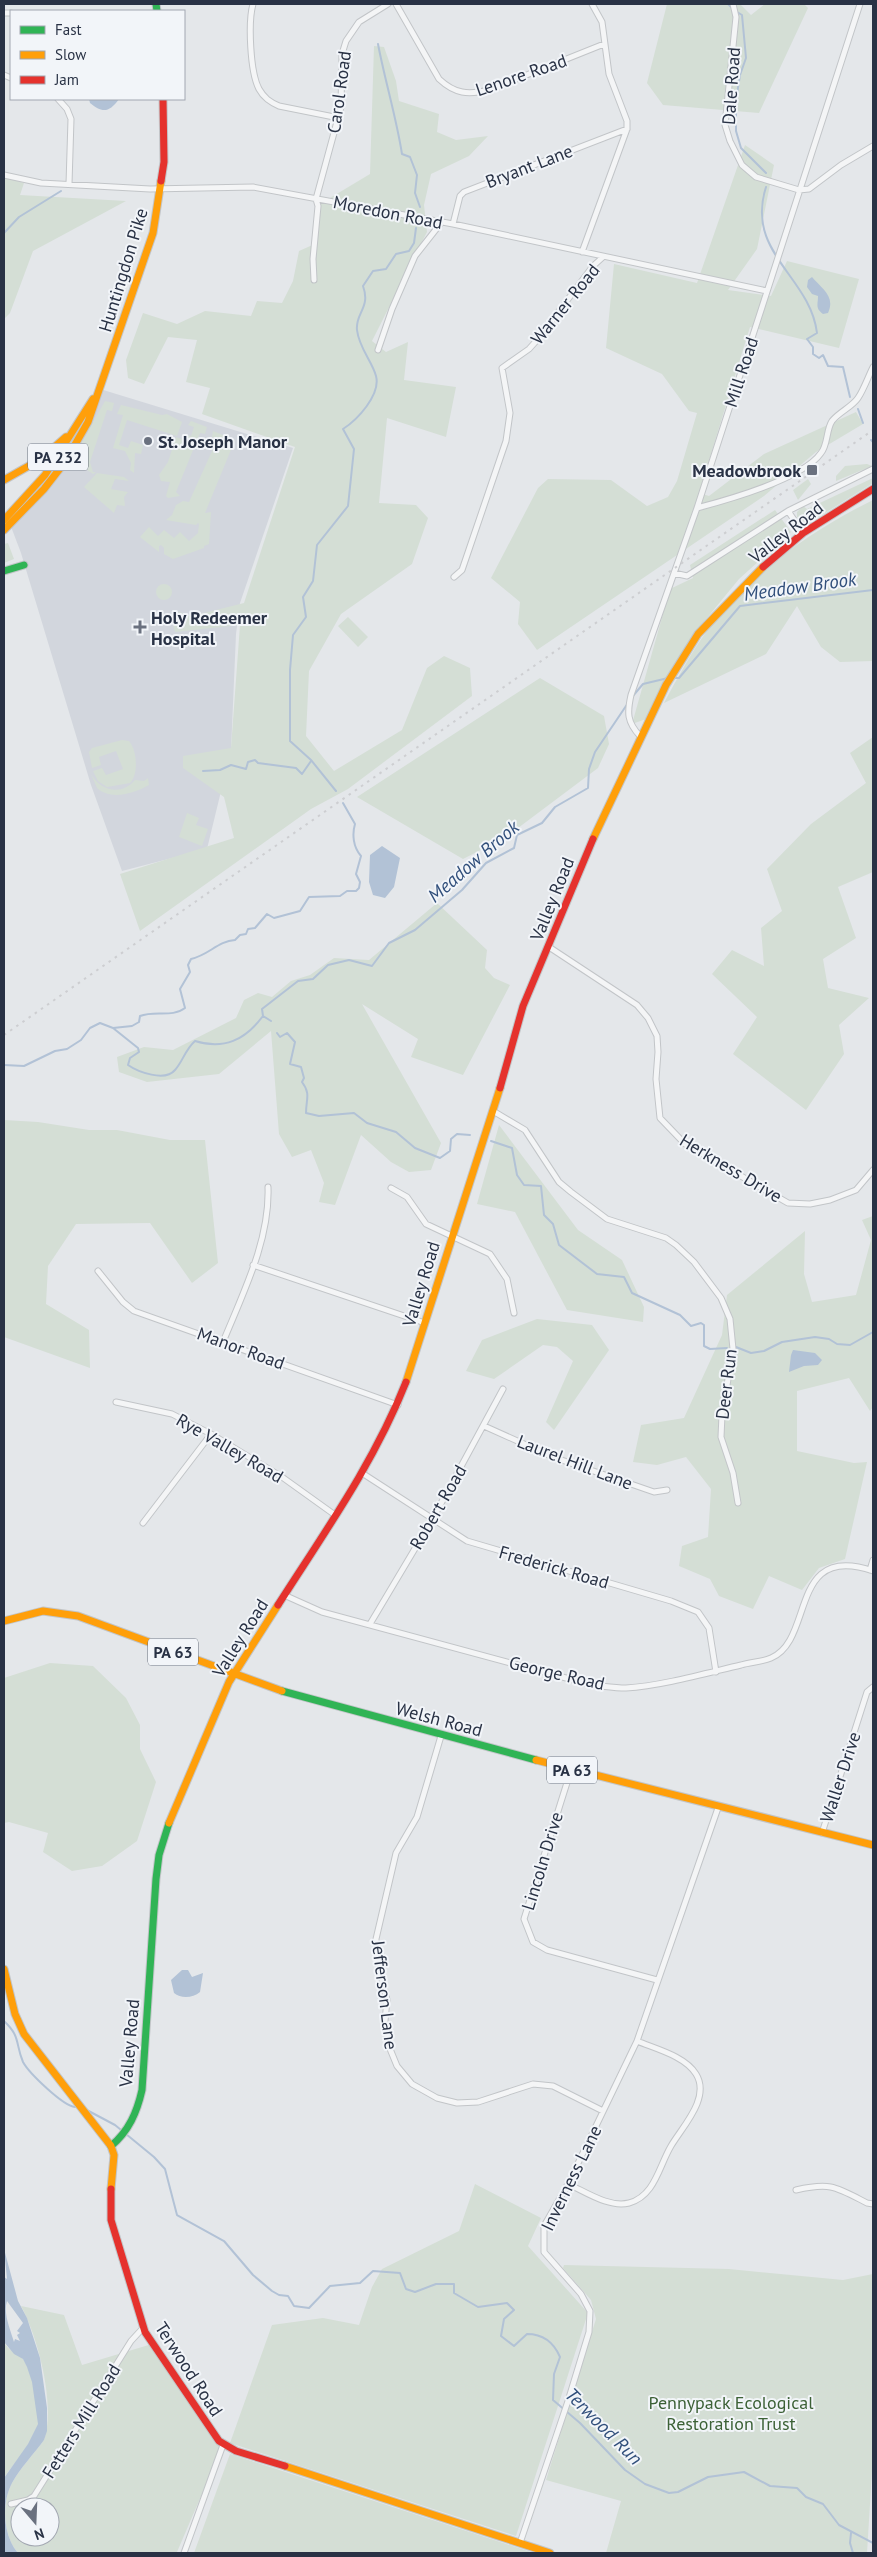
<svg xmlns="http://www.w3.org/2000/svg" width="877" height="2557" font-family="'PT Sans',sans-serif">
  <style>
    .built { fill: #d2d6dd }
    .green { fill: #d4ded5; fill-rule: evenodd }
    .water { fill: #b2c2d6; fill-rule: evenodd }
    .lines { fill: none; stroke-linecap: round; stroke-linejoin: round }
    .stream { stroke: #b2c2d6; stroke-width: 2 }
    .street-casing { stroke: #c2c5c8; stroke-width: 7 }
    .fast-casing { stroke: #c2c5c8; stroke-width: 9 }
    .slow-casing { stroke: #c2c5c8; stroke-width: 9 }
    .jam-casing { stroke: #c2c5c8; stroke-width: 9 }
    .street { stroke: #f4f5f6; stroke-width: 5 }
    .fast { stroke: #30b455; stroke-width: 7 }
    .slow { stroke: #ff9f0a; stroke-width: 7 }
    .jam { stroke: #e5322d; stroke-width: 7 }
    .rail { stroke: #cdced1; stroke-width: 2; stroke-dasharray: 2.5 5; stroke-linecap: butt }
    .poi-dot { fill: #6a717f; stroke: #f2f5f9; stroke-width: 2 }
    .labels { text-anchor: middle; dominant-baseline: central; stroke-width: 4; stroke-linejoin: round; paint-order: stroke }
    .shield { fill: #f2f5f9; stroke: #656c7b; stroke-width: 1 }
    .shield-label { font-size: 16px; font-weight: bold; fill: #293245 }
    .street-label { font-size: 18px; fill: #293245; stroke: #f2f5f9 }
    .poi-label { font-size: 18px; font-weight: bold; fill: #293245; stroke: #f2f5f9; text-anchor: start }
    .park-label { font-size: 18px; fill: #3c6136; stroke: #f2f5f9 }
    .water-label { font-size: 19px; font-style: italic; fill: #314f7b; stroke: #f2f5f9 }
  </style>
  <rect width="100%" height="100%" fill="#e4e7ea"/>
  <path class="built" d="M100,389L293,448L240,603L236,634L231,750L207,849L122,871L91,785L21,553L10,524L65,462Z"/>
  <path class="green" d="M667,4H740L751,15L765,4H804L808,8L759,113L663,105L647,83Z
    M374,46L384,47L396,81L399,101L439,114L437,132L456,140L488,136L469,156L431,174L424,205L427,232L372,341L386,352L408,342L404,380L456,387L446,437L387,418L379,503L416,505L428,518L412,564L341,614L309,671L306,736L334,771L402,730L427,668L444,656L470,668L472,696L348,789L311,809L140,931L120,874L234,838L224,797L183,768V756L231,748L240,625L175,632L171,617L179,612L192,616L244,603L295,447L202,414L210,388L186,382L197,340L168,337L144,384L128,378L126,360L143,313L177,324L205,311L251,316L257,301L282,303L293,281L299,251L317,243L320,204L370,174Z
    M745,145L774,165L757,249L728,290L771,296L787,261L859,279L839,348L750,327L699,493L709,496L764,454L856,412L863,424L816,452L764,496L537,650L518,624L520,602L491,578L538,488L548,479L611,480L647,506L668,497L677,481L697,413L689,411L662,374L606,348L614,264L697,283Z
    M4,177L24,183L20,195L126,201L33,251L10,313L4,319Z
    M105,401L114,403L112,411L107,410L90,462L93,472H96L93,474L81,466L88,460L87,457L82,456L83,459L79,465L72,460Z
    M121,405L162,415L167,414L182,422L177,436L127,420L119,445L128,448L131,441L143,445L141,454L135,453L134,473L130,470L131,463L125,451L113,448L123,415L117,414Z
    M191,421L207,427L205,434L200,433L176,492L180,496L168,498L166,496L170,482L161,481L159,475L168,462L176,437L184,440L186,435L191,436L194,427L188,425Z
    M213,431L235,440L205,513L211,512L209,544L204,546V548L173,559L164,554V548L161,545L159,546V552L140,537L149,527L158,536L164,530L174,538L180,532L189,541L198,533L199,524L198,523L196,525L166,520L172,515L176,505L183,501L189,502L217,440L212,437Z
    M867,464L872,466L836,481V476L845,466Z
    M97,473L124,477L129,481L115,479L111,489L128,492L124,497L125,506L117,505L114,513L84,487Z
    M873,478V483L809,523H804L797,517V512L803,506L807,509Z
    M808,479L811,484L798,500L793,490Z
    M873,500V661L840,662L821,647L797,606L766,654L664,703C678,677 692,651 709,628C751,573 812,530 873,500Z
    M775,510L791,532L739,579L693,635L646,719L632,724L670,589L693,578L690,565Z
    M8,543L14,559L4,563V544Z
    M156 592a8 8 0 1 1 16 0a8 8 0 1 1-16 0Z
    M348,617L368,637L358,647L338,626Z
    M540,678L604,716L609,744L598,768L506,837L463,859L357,797Z
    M873,737V872L838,887L856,938L823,959L828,988L869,998L839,1025L844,1054L806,1110L733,1054L757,1017L712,974L732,950L764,966L761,928L782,911L767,869L811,824L866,783L850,753Z
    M122,740L129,741C137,750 139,774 130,783L107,787L98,781L93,771L102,768L106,775L123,769L116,751L99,757L101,765L92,768L89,752L92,748Z
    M91,774C100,791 122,796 135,780L144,781L148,778L149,785C135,793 111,801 97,788Z
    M187,813L199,818L196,825L208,829L202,846L179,837Z
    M437,903L487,950L485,968L494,978L510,985L463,1075L411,1057L418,1039L362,1004L441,1143L431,1170L409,1172L391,1162L361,1135L335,1205L319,1202L324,1183L311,1150L292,1157L279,1134L271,1031L219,1074L147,1082L119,1072L117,1057L144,1047L173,1050L236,1018L244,1000L258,993L272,997L291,981L310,975L334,958L369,960Z
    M4,1120L38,1122L89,1130H117L170,1140H205L218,1263L192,1283L150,1223L76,1224L48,1266L46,1304L89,1330L90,1368L4,1337Z
    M499,1125L578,1230L622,1260L644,1307L643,1322L567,1310L515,1212L477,1204Z
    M873,1216V1407L870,1411L849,1378L797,1391V1451L854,1463L867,1462L845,1559L819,1568L802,1590L769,1576L753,1609L719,1596L710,1579L679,1566L682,1546L708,1537L711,1489L686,1457L657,1465L633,1462L641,1425L684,1418L722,1335L727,1295L805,1231L804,1274L812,1302L856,1295L871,1240L862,1220Z
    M537,1319L592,1325L609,1350L554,1430L546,1422L573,1361L557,1347L543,1345L494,1379L466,1371L482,1340Z
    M50,1663L93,1666L126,1698L140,1725V1749L156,1782L137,1841L102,1866L72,1871L43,1852L48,1833L9,1822L4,1823V1678Z
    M475,2184L541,2218L528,2246L588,2313L516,2536L230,2443L272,2325L323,2318L359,2325L372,2287L382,2269L459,2231Z
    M564,2265L729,2269L843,2280L873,2274V2455L867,2553H606L621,2501L546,2480L596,2319L591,2300L563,2268Z
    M21,2306L64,2315L82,2365L152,2344L223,2445L177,2552L18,2553C3,2536 1,2504 12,2483C20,2468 34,2454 44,2440C56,2406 38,2337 21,2306ZM20,2507H50V2537H20Z
    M4,2342C8,2351 17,2353 23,2359C32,2369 42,2418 37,2430C30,2448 14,2462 4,2478Z
    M230,2454L534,2553H194Z"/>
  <path class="water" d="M89,99H119C109,113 102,113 90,103Z
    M812,277C821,288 836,296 828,313L823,314C815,308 818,305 818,296L812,294L807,287L808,280Z
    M382,846L400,858L394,887L385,898L373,895L369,882L370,855Z
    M793,1350L815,1353L822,1360L818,1365L804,1366L789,1372L791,1355Z
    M182,1970H188L192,1977L203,1973L200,1992C193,1998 181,1999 174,1993L171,1980Z
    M4,2249L18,2301L27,2318L40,2358L47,2408V2431L44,2440C34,2454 20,2468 12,2483C1,2504 3,2536 18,2553H4V2478L28,2444L38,2424L32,2382L27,2367L23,2359L14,2354L4,2342V2277L7,2279ZM7,2301L23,2323L17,2331L20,2333L17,2335L20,2341L15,2339L14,2342C10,2329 3,2313 7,2301Z"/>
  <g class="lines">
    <path class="stream" d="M728,4L733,9
      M737,12L742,15L746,58L740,75L736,100V131L741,148L766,173
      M378,44C385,81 396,116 402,154L410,157L417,175L415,193L420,207
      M766,187C745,253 810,276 817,333L807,339L813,347V354L819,358L823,355L828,366L843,367L850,397
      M4,233L19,217L61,191
      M858,409L863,423
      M871,440L873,442
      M673,678H679L740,606L873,590
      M632,697L643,684L668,678
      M203,771L220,770L231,765L246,769L248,762L255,760L258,763L296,768L302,774L311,761
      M336,791L311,760L290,741V670L293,635L306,617L303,597L313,581L317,545L348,506L354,449L343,429C357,420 381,395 376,376C372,361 359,348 357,330C355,313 371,308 363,286L373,271L386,269L396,254L409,251L414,243L416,228
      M263,1016L262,1009L298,981L313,979L328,965L349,960L372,966L389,943L415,930L462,890L486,863L514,848L517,835L542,823L555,807L588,788L589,769L595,752L628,703
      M263,1016L271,1021
      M113,1028L132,1026L139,1022L140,1016C155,1010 172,1018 185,1008L180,989L190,972L188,965L191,959C209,955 218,941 235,940L240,935L246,934L248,929L255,928L267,914L274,918L300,911L309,897L340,896L347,891H356L359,888L360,882L356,874L361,856C353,847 352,834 355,824L343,803
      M277,1033L280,1037L287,1033L295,1042L290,1064L301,1067L304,1078L302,1082C311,1094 306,1099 306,1113L319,1116L354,1113L367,1123L396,1132L415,1148L440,1158L450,1151L451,1139L457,1134L470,1135
      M4,1065L24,1066L55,1051L67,1049L81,1040L90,1028L100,1023L113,1028L138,1048L139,1052L130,1058L128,1065C138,1072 165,1082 175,1070C183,1061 185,1050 195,1041C224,1050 245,1040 263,1016
      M491,1141L512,1148L517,1175L524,1185L541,1186L544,1215L553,1224L559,1245L597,1274L624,1277L632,1293L680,1315L691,1326L701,1323L704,1325V1346L710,1349L727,1348
      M736,1347L751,1353L764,1351L782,1342L815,1337L829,1339L837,1344L850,1345L873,1332
      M4,2021C21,2037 15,2043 23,2062C29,2073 63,2106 75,2107
      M83,2108L115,2125L154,2157L165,2169L177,2215L224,2241L253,2275L272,2291L279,2295L288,2296L294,2306L309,2308L330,2286L360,2283L373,2271L400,2273L406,2289L415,2292L436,2284H454V2293L478,2307L507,2303L514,2310L504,2319L501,2336L514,2346L527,2334C543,2334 554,2343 560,2357L554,2374L553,2400L580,2423L625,2470L645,2484L669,2493L678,2492L708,2477L744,2472L770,2486L797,2488L806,2497L823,2504L839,2525L873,2543
      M851,2533L850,2543L853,2553"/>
    <g class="street-casing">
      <path id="street" d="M253,4C248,22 250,72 259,89C264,98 270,102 279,106L339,118
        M396,4L439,79C455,94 468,95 489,90L604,44
        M733,4L736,17L725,125L730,141L742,165L756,177L799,190L809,189L841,165L873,146
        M4,13H11
        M4,75L11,78
        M58,99L67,109L71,119L69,184
        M4,175L41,183L150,189L253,187L453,224L767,291
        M453,224L460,196L464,192L627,129
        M582,252L627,129V121L609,74L602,22L592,4
        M314,280L313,259L318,206L316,199L341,107L342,54L346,41L359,22L388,4
        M378,350L392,309L415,256L441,223
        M697,508C727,500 803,479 821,453C828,445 826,430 832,421C839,412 852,407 858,398C864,389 868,377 873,367
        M788,511L803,533
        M674,573L687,576L788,511L873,469
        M454,577L462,570L506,441L510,413L502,368L529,349L538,339L593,266L603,257
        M640,736C627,722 627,713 631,695L697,508L860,4
        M549,947L637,1005L648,1018L657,1036L658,1052L656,1079L660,1118L685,1144L788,1203L810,1204L830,1200L856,1190L873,1170
        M493,1111L525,1130L559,1182L571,1192L607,1219L666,1238L676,1245L694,1262L721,1298L730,1319L733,1349L722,1415L721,1437L733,1473L738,1503
        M391,1188L407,1197L426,1224L490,1254L507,1279L514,1313
        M253,1265L425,1323
        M98,1271L123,1302L134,1311L398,1405
        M223,1342C243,1293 270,1240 268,1187
        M116,1402L172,1414L211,1434L282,1477L335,1515
        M484,1426L553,1457L654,1492L667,1490
        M362,1473L467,1541L671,1601L698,1612L709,1628L716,1672
        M143,1523L211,1434
        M870,1570L873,1560
        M284,1595L322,1612L592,1685C603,1686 615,1688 626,1688C661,1686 707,1673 741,1665C751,1662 762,1662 771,1658C815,1640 788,1542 873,1571
        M370,1624L432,1520L503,1389
        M441,1736L417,1817L396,1853L376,1939L377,1958L387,2000L385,2021L388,2044L397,2066L412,2084L437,2098L457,2103L478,2102L533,2084L553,2086L603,2111
        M571,1770L524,1919L533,1942L547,1950L657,1980
        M822,1833L867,1692L873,1687
        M568,2184C586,2192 609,2208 629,2203C655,2196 659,2166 671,2146C682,2127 711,2098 696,2074C685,2056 656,2049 637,2041
        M796,2190C831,2182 836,2187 867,2203L873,2204
        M28,2500L31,2507
        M11,2504L28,2500L34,2496L131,2341L143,2328
        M520,2543L568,2401L589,2332L590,2311L581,2294L544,2252V2226L568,2184L637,2041L718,1808
        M184,2553L223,2445"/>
    </g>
    <g class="fast-casing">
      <path id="fast" d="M156,4L157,11
        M4,571L24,565
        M282,1691L536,1760
        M111,2146C129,2131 137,2112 142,2090L156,1879L159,1855L169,1823"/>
    </g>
    <g class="slow-casing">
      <path id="slow" d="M4,480L41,459L66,437
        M4,520L45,475L93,399
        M4,530L44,489L65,462L88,422L153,233L161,181
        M593,839L666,685L698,634L763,567
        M406,1382L500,1088
        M4,1621L43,1611L78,1616L282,1691
        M536,1760L873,1845
        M169,1823L229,1682L278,1605
        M4,1969L15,2014L24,2034L111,2146L114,2155L111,2189
        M285,2466L550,2553"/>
    </g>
    <g class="jam-casing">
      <path id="jam" d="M161,181L164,162L163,99
        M763,567L803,533L873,489
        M500,1088L523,1006L593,839
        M278,1605C324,1533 374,1463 406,1382
        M111,2189V2220L145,2332L219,2441L236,2451L285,2466"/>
    </g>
    <use href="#street" class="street"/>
    <use href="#fast" class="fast"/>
    <use href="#slow" class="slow"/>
    <use href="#jam" class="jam"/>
    <path class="rail" d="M4,1035L873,430"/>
  </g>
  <g class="poi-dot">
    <circle cx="148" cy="441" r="5"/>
    <rect x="806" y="464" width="12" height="12" rx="2.5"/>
    <path d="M137.5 619.5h5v5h5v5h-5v5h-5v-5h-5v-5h5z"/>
  </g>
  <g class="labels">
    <g class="shield">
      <rect x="28" y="443.5" width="60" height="27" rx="4"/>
      <rect x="148" y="1638.5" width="50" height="27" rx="4"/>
      <rect x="547" y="1756.5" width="50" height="27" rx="4"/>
    </g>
    <g class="shield-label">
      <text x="58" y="457">PA 232</text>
      <text x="173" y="1652">PA 63</text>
      <text x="572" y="1770">PA 63</text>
    </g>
    <g class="street-label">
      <text transform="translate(521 75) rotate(-19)">Lenore Road</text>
      <text transform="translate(731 86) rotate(-86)">Dale Road</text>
      <text transform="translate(339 92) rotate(-82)">Carol Road</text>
      <text transform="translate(529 166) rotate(-21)">Bryant Lane</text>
      <text transform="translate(388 212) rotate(11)">Moredon Road</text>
      <text transform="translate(123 270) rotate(-73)">Huntingdon Pike</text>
      <text transform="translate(565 304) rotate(-51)">Warner Road</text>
      <text transform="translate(741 372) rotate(-72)">Mill Road</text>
      <text transform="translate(786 532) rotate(-38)">Valley Road</text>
      <text transform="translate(552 899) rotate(-68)">Valley Road</text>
      <text transform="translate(731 1168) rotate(31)">Herkness Drive</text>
      <text transform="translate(421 1284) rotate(-73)">Valley Road</text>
      <text transform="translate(241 1348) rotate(20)">Manor Road</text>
      <text transform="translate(726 1384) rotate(-83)">Deer Run</text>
      <text transform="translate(230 1448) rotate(30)">Rye Valley Road</text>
      <text transform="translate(575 1462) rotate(21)">Laurel Hill Lane</text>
      <text transform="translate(438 1507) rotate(-60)">Robert Road</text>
      <text transform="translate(554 1567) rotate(16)">Frederick Road</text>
      <text transform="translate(240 1638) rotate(-58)">Valley Road</text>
      <text transform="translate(557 1673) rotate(13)">George Road</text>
      <text transform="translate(439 1719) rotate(15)">Welsh Road</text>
      <text transform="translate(840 1777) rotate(-72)">Waller Drive</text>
      <text transform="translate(542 1861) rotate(-73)">Lincoln Drive</text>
      <text transform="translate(385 1995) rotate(83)">Jefferson Lane</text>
      <text transform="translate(129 2043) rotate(-85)">Valley Road</text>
      <text transform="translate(571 2178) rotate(-64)">Inverness Lane</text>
      <text transform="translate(189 2369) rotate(57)">Terwood Road</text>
      <text transform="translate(81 2421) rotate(-58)">Fetters Mill Road</text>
    </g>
    <g class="poi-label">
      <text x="158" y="441">St. Joseph Manor</text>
      <text x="801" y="470" text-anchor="end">Meadowbrook</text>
      <text x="151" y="617">Holy Redeemer<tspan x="151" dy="21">Hospital</tspan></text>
    </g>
    <g class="park-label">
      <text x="731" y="2402">Pennypack Ecological<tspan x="731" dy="21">Restoration Trust</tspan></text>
    </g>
    <g class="water-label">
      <text transform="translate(800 586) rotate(-8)">Meadow Brook</text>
      <text transform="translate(473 861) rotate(-41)">Meadow Brook</text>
      <text transform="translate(604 2426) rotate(45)">Terwood Run</text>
    </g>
  </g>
  <rect width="877" height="2557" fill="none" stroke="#293245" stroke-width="10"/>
  <rect x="10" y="10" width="175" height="90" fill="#f2f5f9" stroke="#a2a7b1"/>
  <rect x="20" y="26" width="25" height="8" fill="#30b455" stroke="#a2a7b1"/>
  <text x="55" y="35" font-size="15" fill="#293245">Fast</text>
  <rect x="20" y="51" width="25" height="8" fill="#ff9f0a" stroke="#a2a7b1"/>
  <text x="55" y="60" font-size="15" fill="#293245">Slow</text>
  <rect x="20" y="76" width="25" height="8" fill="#e5322d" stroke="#a2a7b1"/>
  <text x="55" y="85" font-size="15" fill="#293245">Jam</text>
  <g transform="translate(35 2522) rotate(161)"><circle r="24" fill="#f2f5f9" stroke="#a2a7b1"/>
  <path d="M0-4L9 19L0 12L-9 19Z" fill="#6a717f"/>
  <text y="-8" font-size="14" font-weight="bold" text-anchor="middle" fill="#293245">N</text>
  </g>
</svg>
